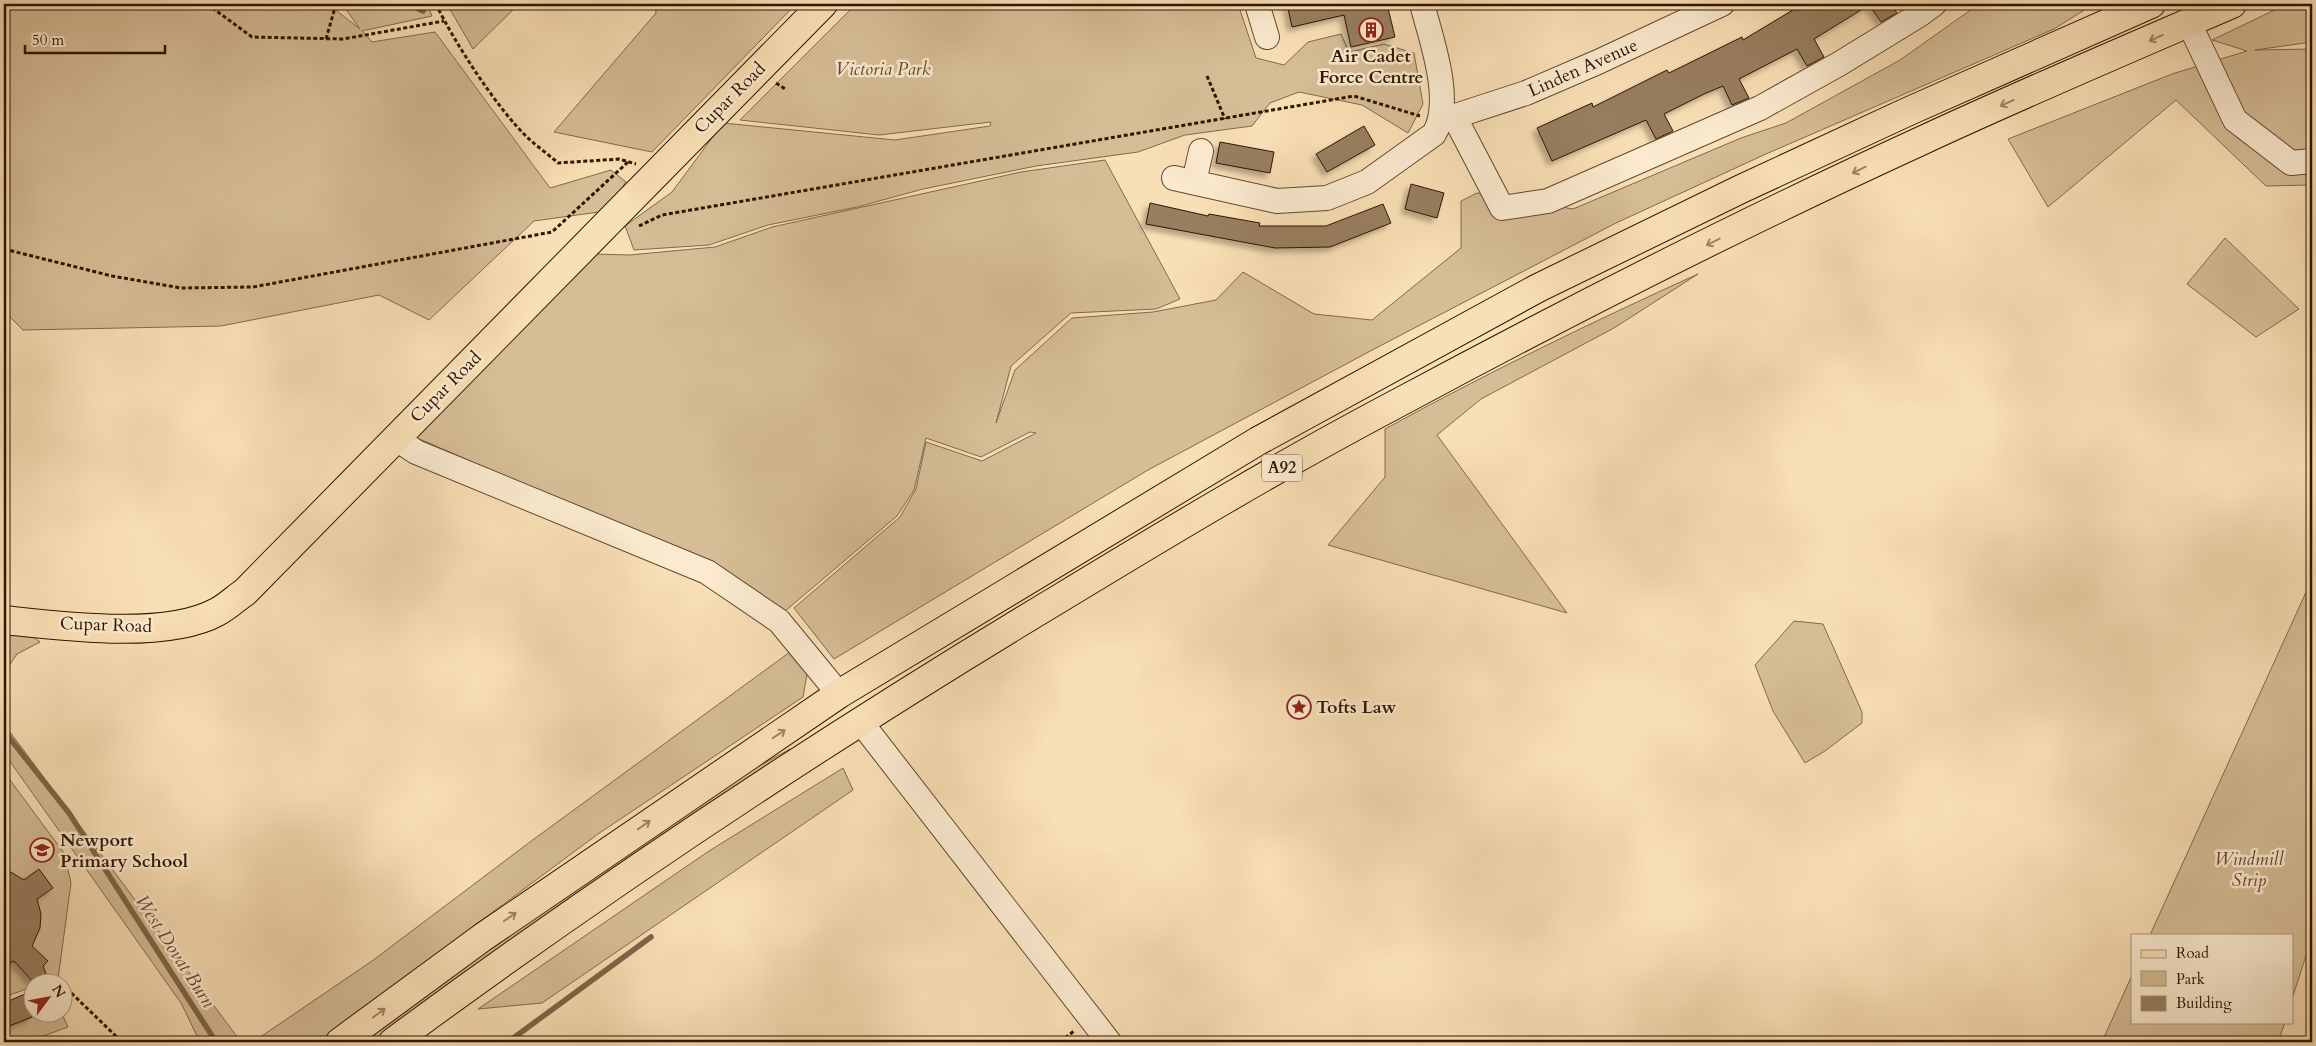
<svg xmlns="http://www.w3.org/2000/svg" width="2316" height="1046" font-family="Cardo,serif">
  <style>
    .green { fill: #d6bd96; stroke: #82694c }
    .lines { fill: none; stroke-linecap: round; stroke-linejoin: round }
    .stream { stroke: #7e6548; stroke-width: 5.5 }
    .building { fill: #987e5f; stroke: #2e1501; filter: url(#shadow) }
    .minor-casing { stroke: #61482e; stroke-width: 26 }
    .major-casing { stroke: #2e1501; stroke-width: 30 }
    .highway-casing { stroke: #2e1501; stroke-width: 30 }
    .path { stroke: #2e1501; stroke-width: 3; stroke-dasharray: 4 2.5; stroke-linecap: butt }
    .minor { stroke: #fbeacf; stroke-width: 24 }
    .major { stroke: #f9dfb5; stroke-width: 28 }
    .highway { stroke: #f9dfb5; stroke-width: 28 }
    .oneway { stroke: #9e8464 }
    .labels { text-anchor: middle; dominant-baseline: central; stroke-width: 5; stroke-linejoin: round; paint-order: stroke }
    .shield { fill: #fbeacf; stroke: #6c553f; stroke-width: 1 }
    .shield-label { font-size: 16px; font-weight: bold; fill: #2e1501 }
    .poi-label { font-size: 18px; font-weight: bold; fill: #2e1501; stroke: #fbeacf; text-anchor: start }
    .street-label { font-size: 18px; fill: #2e1501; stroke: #fbeacf }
    .park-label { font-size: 18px; font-style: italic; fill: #60472e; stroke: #fbeacf }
    .water-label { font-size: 19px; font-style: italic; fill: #644a31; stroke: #fbeacf }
  </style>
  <defs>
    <filter id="shadow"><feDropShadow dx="-4.5" dy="4.5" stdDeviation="2.5" flood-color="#0004"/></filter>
  </defs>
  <rect width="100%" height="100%" fill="#f9dfb5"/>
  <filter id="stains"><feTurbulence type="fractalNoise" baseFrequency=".004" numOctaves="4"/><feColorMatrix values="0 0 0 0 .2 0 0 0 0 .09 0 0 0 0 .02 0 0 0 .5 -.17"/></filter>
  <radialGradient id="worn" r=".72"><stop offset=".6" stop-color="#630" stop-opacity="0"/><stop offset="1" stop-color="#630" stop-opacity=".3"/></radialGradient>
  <path class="green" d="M4,4H328L360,29L342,4H427L432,16L362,31L372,42L435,32L550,188L611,170L626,182L606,211L534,221L429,320L379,295L221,326L23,330L4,311Z
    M447,4H519L473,49Z
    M655,4H796L652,152L554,132L656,13Z
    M856,4H1238L1256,58L1284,65L1308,42L1341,34L1349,52L1384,44L1414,53L1423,104L1408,133L1362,105L1299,92L1270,103L1252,126L1185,135L1138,152L1036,166L923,189L857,207L768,225L709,245L634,250L625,226L672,192L723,123L895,140L990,126L991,122L879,135L740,120Z
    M1979,4H2094L2054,29L1766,154L1616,223L1376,348L1148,470L834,659L794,608L900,517L916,489L926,442L982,461L1036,433L1030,432L981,457L926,438L914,490L897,516L784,612L723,571L415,437L593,254L629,255L715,247L772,227L1021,172L1105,160L1180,299L1156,309L1071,313L1011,366L996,423L1015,370L1072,318L1153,312L1216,300L1243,272L1314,314L1372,320L1461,248V201L1477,193L1573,209L1741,138L1786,123L1900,60Z
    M2287,4H2312V42L2255,50L2312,49V185L2266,186L2176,100L2048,207L2008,139L2172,74L2247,51L2212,40Z
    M2225,238L2299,309L2256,337L2187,284Z
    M1698,274L1614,328L1481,399L1437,435L1567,613L1328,545L1385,477V429C1487,373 1592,322 1698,274Z
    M2312,579V937L2292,999V935H2150Z
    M1794,621L1823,624L1862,712V723L1825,751L1805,763L1773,711L1755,665Z
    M26,631L40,642L17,654L4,673V632Z
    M790,652L807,674L803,697L598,834L318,1042H253L372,961L530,842Z
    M4,724L241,1042H200L181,1003L4,753Z
    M790,749L767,770L441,996L378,1042H357L426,990L750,771Z
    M843,768L853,790L542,1003L478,1009L709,851Z
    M4,772L64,853L71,883L58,979L44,983L32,984V987L4,997Z
    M2132,975V1022H2285L2278,1042H2102Z
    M40,1014H62L68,1027L27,1042H4V1028Z"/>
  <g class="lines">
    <path class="stream" d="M408,4L423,11
      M4,731L69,813L216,1042
      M508,1042L651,937"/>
  </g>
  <path class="building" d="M1287,4H1387L1395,37L1351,47L1344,15L1292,27Z
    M1803,4H1891L1897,13L1881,22L1869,5L1814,39L1824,57L1807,66L1797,49L1739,79L1749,98L1732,105L1723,86L1704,94L1664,114L1673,131L1656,139L1646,120L1552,161L1537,128L1592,103L1593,107L1667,70L1669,73L1742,37L1743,40Z
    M1364,126L1375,145L1327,172L1316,154Z
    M1220,142L1274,152L1270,173L1216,163Z
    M1411,184L1444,193L1437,218L1405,209Z
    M1150,203L1208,216L1209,214L1260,223L1259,226H1326L1383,204L1391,223L1330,247L1275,248L1146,224Z
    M4,868L24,880L39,869L53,888L37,899L41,914L40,928L32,946L48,961L43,966L50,984H35L14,961L4,965Z
    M32,991V1017L4,1028V1003Z"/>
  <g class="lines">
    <g class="minor-casing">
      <path id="minor" d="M1257,4L1267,37
        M2189,23L2235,120L2291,163L2312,161
        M1454,116L1502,208L1548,201L1760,108L1839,64L1919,15L1934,4
        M1440,121L1526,93L1598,62L1722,4
        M1174,178L1277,201L1327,198L1367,182L1434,134C1454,101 1431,39 1422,4
        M1194,182L1201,151
        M395,438L416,452L707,572L779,621L839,694
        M860,721L1109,1042"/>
    </g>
    <g class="major-casing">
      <path id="major" d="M4,620C61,626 166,640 217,612C227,607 236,598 245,592L823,4"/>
    </g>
    <g class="highway-casing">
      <path id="highway" d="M340,1042L483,937L839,694L1258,441L1538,288L1741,189L1907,112L2151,4
        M393,1042C607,884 829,737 1057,600C1169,532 1282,464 1398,403C1569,311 1744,222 1921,141C2024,93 2128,49 2232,4"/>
    </g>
    <path class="path" d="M207,4L252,37L343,39L444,21
      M436,4C454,42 498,110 529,139C538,147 549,155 558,163L619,159L636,164
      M326,39L336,4
      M1207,76L1225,119
      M776,83L785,89
      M639,226L662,215L1354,96L1420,116
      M4,249L112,276L181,288L253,287L552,232L628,162
      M62,984L122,1042
      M1060,1042L1074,1031"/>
    <use href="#minor" class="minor"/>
    <use href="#major" class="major"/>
    <use href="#highway" class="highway"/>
  </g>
  <defs><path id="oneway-shaft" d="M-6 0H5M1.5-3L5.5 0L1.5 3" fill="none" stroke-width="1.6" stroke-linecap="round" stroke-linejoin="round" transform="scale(1.25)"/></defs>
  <g class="oneway">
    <use href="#oneway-shaft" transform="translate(2156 38) rotate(156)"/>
    <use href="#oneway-shaft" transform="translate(2007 103) rotate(156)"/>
    <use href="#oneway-shaft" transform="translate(1859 170) rotate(154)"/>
    <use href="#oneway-shaft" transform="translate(1713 242) rotate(153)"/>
    <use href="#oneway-shaft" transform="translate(779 734) rotate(-34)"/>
    <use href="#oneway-shaft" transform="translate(644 825) rotate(-35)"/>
    <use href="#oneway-shaft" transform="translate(510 917) rotate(-35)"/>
    <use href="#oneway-shaft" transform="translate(379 1013) rotate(-37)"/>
  </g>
  <defs>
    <g id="building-ring" transform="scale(1.25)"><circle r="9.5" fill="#fbeacf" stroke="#8f2418" stroke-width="1.5"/><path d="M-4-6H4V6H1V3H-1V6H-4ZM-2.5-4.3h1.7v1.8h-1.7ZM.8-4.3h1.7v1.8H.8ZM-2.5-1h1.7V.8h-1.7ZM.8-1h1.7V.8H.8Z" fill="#8f2418"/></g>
    <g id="sight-ring" transform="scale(1.25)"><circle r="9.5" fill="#fbeacf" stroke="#8f2418" stroke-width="1.5"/><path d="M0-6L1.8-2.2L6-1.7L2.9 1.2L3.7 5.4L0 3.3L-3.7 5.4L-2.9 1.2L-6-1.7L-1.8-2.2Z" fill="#8f2418"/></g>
    <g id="school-ring" transform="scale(1.25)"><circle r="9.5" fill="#fbeacf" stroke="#8f2418" stroke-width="1.5"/><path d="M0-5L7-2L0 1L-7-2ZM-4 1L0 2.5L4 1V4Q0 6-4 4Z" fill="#8f2418"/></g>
  </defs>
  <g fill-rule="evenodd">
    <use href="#building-ring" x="1371" y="30"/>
    <use href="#sight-ring" x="1299" y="707"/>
    <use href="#school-ring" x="42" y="850"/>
  </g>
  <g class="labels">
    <rect class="shield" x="1262" y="454.5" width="40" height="27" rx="4"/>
    <g class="shield-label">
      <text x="1282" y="468">A92</text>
    </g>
    <g class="poi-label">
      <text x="1371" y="56" text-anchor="middle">Air Cadet<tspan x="1371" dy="21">Force Centre</tspan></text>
      <text x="1316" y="707">Tofts Law</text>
      <text x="60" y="840">Newport<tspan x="60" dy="21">Primary School</tspan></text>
    </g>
    <g class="street-label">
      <text transform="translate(1583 68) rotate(-24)">Linden Avenue</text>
      <text transform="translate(730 98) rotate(-45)">Cupar Road</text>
      <text transform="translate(446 387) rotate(-45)">Cupar Road</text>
      <text transform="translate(106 625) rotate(2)">Cupar Road</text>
    </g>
    <g class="park-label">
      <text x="883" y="69">Victoria Park</text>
      <text x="2249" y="859">Windmill<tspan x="2249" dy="21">Strip</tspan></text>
    </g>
    <g class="water-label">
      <text transform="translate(175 951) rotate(57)">West Dovat Burn</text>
    </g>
  </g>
  <rect width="2316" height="1046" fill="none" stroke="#f9dfb5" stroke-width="20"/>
  <rect x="5" y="5" width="2306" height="1036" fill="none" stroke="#2e1501" stroke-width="2.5"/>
  <rect x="10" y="10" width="2296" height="1026" fill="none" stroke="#2e1501"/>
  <rect x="2131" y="934" width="162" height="90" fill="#fbeacf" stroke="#a9957d"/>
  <rect x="2141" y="950" width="25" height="8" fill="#f9dfb5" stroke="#a9957d"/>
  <text x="2176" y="958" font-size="15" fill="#2e1501">Road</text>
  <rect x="2141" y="971" width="25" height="15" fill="#d6bd96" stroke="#a9957d"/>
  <text x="2176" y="984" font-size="15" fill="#2e1501">Park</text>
  <rect x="2141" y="996" width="25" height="15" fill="#987e5f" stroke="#a9957d"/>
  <text x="2176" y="1008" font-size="15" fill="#2e1501">Building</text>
  <g transform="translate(48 998) rotate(58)"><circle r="24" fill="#fbeacf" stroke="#a9957d"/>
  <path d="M0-4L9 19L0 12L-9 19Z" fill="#8f2418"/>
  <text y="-8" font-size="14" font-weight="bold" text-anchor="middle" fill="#2e1501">N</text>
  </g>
  <path d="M25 45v8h140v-8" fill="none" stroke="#2e1501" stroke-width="2.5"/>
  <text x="32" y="45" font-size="15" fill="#2e1501" stroke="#fbeacf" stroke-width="4" paint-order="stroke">50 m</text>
  <rect width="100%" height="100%" filter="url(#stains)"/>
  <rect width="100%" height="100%" fill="url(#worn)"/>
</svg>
